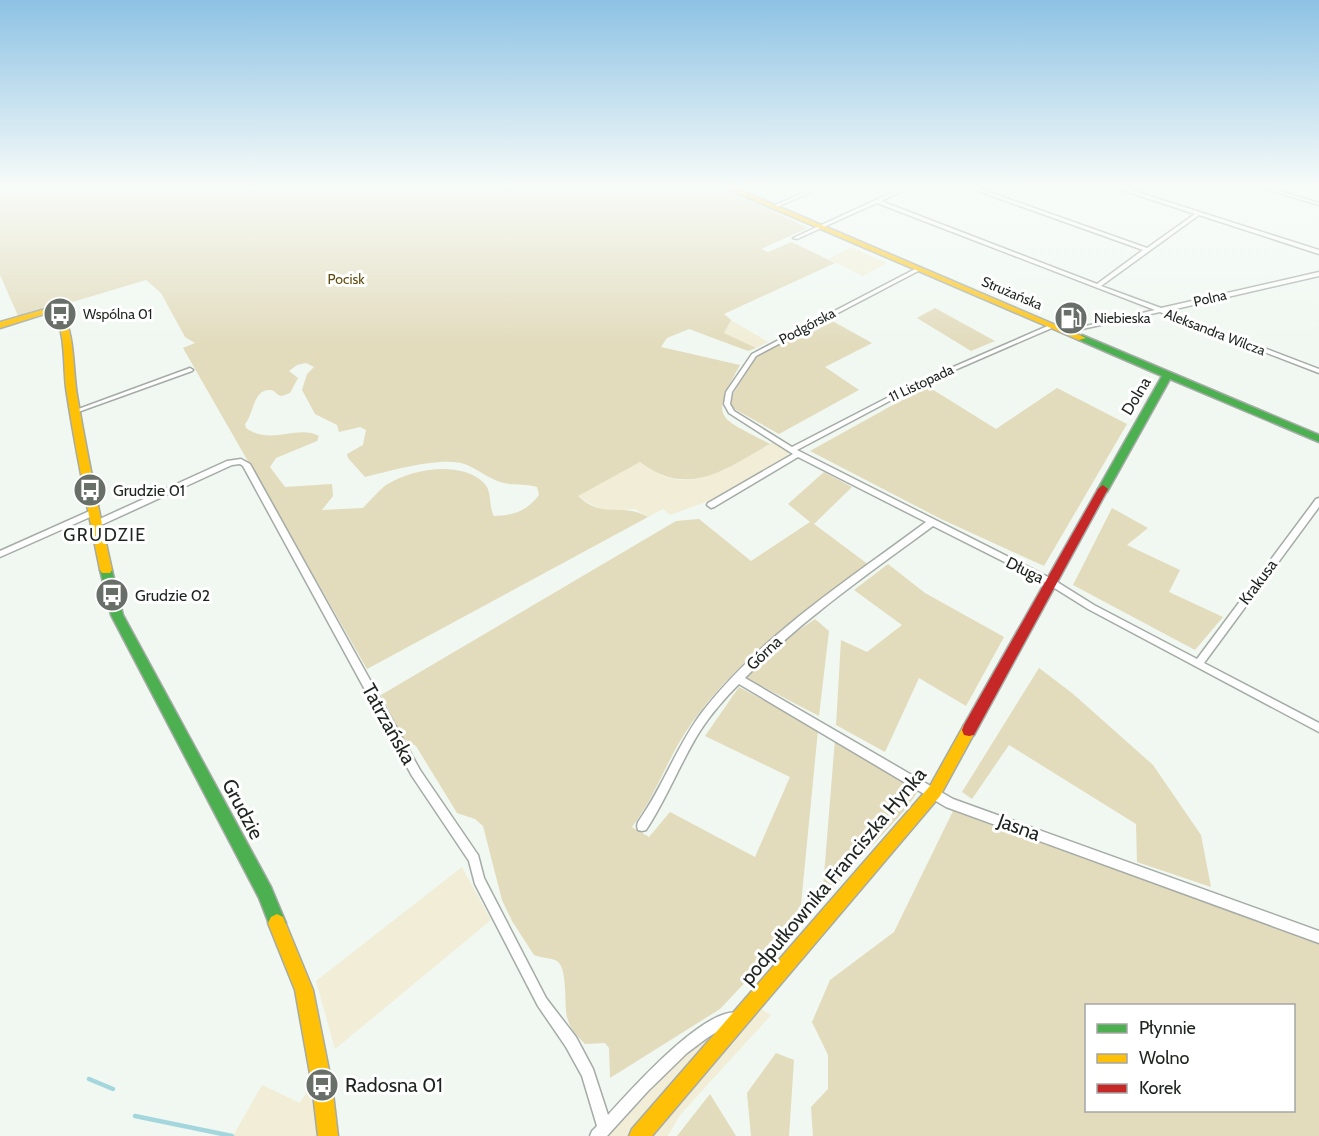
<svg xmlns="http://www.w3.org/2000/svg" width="1319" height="1136" font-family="Cabin,sans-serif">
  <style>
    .green { fill: #f1edd6 }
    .forest { fill: #e2dbbc; fill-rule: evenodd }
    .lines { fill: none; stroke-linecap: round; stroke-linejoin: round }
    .stream { stroke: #a4d6dd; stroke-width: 4.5 }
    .street-casing { stroke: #a5aba6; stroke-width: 3 }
    .fast-casing { stroke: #a5aba6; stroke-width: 3 }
    .slow-casing { stroke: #a5aba6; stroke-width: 3 }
    .jam-casing { stroke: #a5aba6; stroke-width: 3 }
    .street { fill: #fdfefd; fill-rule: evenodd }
    .fast { fill: #4caf50; fill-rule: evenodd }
    .slow { fill: #ffc107; fill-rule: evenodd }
    .jam { fill: #c62828; fill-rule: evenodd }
    .labels { text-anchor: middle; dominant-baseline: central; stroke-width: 6; stroke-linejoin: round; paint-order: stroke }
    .far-park-label { font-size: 14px; fill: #604c0d; stroke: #fff }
    .far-street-label { font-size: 14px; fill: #1e241f; stroke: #fff }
    .far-poi-label { font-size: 14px; fill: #1e241f; stroke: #fff; text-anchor: start }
    .street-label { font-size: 16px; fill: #1e241f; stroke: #fff }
    .poi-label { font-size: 16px; fill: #1e241f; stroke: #fff; text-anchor: start }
    .neighbourhood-label { font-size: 18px; letter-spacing: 1.5px; fill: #1e241f; stroke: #fff }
    .near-street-label { font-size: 20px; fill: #1e241f; stroke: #fff }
    .near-poi-label { font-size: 20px; fill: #1e241f; stroke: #fff; text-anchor: start }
  </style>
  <rect width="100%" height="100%" fill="#f0f8f1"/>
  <path class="green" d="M851,247L887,263L863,276L828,259Z
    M731,320L768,342L756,348L727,336L724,333Z
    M774,441L788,450V456L714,499L670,515L663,509L648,517L635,509L603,511L577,496L640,462C676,491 704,481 741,460C752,454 764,449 774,441Z
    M462,867L491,920L335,1049L316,981Z
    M757,1007L771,1015L680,1115L668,1136H650Z
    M713,1036L627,1136H608L686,1053Z
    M262,1085L300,1103L311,1085L318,1129L317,1136H233Z"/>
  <path class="forest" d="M0,187H722L808,228L761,249L768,252L792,242L835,263L724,314L731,320L724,333L756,348L748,351L689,329L667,338L661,347L740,365C709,421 718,416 770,444C725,469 688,499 640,462L578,496C605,521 621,501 648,517L367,669L183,348L195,343L185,337L161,293L146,280L19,318L0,275ZM306,363L314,367L307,374L302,390L315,414L337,425L339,432L360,427L366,430L363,445L347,454L348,458L365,477C390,471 445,455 467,465C479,470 488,478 500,482C513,486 525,483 537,487L539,495C526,512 514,515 494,516C488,506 493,491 483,482C459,460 411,469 386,485C378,491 370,501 363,508L322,510L333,496L332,484L285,487L270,467L276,458L317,441L319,436C298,424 271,446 246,428L245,424C254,414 253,389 270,390C276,390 275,395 282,396L290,393L298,378L289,371L297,365Z
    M935,308L995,341L971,351L917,318Z
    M827,318L872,343L825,367L859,390L779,434L731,407L733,394L757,355Z
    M927,386L996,429L1057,388L1127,424L1044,566L941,519L810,451Z
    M824,472L852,487L814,524L869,565C804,612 738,657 691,724C668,756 657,794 632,827L649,837L670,812L755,857L790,777L705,736L739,687L818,730L799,925L720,1009L610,1078L609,1048L605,1043L585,1044C577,1036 570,1029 567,1017C564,1006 568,968 557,961C552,958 541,958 534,955L512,921L502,900L483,826L475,819L457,813L416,746L403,738L381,695L676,521L699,519L751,561L810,522L788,504Z
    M1112,508L1148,528L1127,545L1180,570L1169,592L1223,617L1195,650L1073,585Z
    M888,564L925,593L1004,637L966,706L919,678L885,752L836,725L841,640L867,652L902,625L854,590Z
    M815,619L829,631L819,716L746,678L782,642Z
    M1039,668L1072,693L1153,765L1201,835L1211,887L1137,862L1136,824L1009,745L972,799L962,792Z
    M835,739L921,787L904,811L822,900Z
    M953,811L1319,943V1136H813L811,1107L828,1089V1055L812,1022L830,980L894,932ZM1086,1006H1294V1110H1086Z
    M776,1053L794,1060L789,1136H751L747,1093Z
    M710,1094L736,1136H677Z"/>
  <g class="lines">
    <path class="stream" d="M89,1079L113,1089
      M135,1116L232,1136"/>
    <g class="street-casing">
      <path id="street" d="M816,187H823L775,208L771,207Z
        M904,187H911L881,201L1097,284L1143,250L967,187H975L1147,248L1195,214L1113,187H1121L1319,250V254L1199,215L1101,286L1161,308L1319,272V276L1167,311L1319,369V373L1160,312L1064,333V331L1155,310L877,203L797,239L793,238Z
        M1259,187H1267L1319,203V205Z
        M917,268L922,269L756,356L732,392L730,404L734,411L792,447L914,384L1050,325H1054V327L918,386L797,450L1054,580L1094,605L1197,659L1316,499L1319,498V507L1204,663L1319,723V732L1088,609L1048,584L933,526C868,574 801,620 745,678L953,799L1319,931V943L946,807L739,684C725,698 711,714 700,731C680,763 667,798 646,830L642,831L638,830L637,826L638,822C663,787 677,745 703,711C763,634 848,580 926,522L798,457L714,507L711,508L707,505L708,503L793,454L729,413L724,404L726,392L752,354Z
        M190,368L193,370L192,371L78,412L76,413L73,411Z
        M241,459L250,464L420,770L478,855L484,878L546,998L576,1037L593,1069L608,1115C628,1093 710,1000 741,1014L743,1018L741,1022L723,1028L707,1038L687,1053L648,1091L607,1136H590L592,1131L597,1126L582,1076L566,1047L538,1006L475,884L469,861L412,776L243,466L240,464L232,465L99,526H93L92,524L93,522L227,461Z
        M94,509L97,510L98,512L97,514L0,557V551Z"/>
    </g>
    <g class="fast-casing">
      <path id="fast" d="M1082,335L1319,435V442L1170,379L1107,492H1099L1098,489L1162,376L1079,340L1078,338Z
        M106,565L110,567L112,570L123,615L271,887L286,923L283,929L277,932L271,929L259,898L111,615L100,570L102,567Z"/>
    </g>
    <g class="slow-casing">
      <path id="slow" d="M723,187H733L1086,338L1079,340Z
        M56,306H59C76,334 72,364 77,395C87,454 99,512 112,570L110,573H102L100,570C88,510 75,449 66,388C63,362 66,336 54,311L0,328V322Z
        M969,724L974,725L976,730L940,796L652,1136H629L632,1129L930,786L964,725Z
        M277,914L283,917L313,990L332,1085L338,1136H318L312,1085L295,990L268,923L271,917Z"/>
    </g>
    <g class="jam-casing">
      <path id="jam" d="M1103,485L1108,489L974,735L969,736L964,735L962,730L964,725L1098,489Z"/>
    </g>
    <use href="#street" class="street"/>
    <use href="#fast" class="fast"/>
    <use href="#slow" class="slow"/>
    <use href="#jam" class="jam"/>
  </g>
  <linearGradient id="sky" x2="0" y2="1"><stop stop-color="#8dc2e4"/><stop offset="0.54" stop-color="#f8fcf9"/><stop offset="1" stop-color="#f8fcf9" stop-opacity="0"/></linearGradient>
  <rect width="1319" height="346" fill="url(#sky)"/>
  <defs>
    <g id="bus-disc" transform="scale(1.725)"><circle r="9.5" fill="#686e68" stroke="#fff"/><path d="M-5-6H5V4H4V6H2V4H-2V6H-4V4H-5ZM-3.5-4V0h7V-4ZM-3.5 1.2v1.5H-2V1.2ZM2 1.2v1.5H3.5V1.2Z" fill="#fff"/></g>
    <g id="fuel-disc" transform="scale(1.725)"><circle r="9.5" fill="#686e68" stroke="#fff"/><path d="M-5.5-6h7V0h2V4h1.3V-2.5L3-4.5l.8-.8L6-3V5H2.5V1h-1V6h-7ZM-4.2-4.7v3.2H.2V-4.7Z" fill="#fff"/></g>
  </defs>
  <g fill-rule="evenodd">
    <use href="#bus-disc" x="60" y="314"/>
    <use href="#fuel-disc" x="1071" y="318"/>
    <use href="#bus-disc" x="90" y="490"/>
    <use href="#bus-disc" x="112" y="595"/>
    <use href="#bus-disc" x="322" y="1085"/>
  </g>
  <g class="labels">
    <g class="far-park-label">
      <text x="346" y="279">Pocisk</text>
    </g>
    <g class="far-street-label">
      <text transform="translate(1012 293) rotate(23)">Strużańska</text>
      <text transform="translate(1210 298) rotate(-13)">Polna</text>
      <text transform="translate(807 326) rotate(-28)">Podgórska</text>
      <text transform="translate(1215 332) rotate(21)">Aleksandra Wilcza</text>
      <text transform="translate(921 383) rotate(-25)">11 Listopada</text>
    </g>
    <g class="far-poi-label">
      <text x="83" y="314">Wspólna 01</text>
      <text x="1094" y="318">Niebieska</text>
    </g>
    <g class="street-label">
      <text transform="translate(1136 396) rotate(-59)">Dolna</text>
      <text transform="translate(1025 570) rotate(26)">Długa</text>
      <text transform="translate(1258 582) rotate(-53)">Krakusa</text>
      <text transform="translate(764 653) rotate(-43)">Górna</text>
    </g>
    <g class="poi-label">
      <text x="113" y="490">Grudzie 01</text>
      <text x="135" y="595">Grudzie 02</text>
    </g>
    <g class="neighbourhood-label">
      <text x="105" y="535">GRUDZIE</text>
    </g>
    <g class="near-street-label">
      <text transform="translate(389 724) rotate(61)">Tatrzańska</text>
      <text transform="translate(243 809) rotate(62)">Grudzie</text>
      <text transform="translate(1019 827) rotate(20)">Jasna</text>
      <text transform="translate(833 876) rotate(-50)">podpułkownika Franciszka Hynka</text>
    </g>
    <g class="near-poi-label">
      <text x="345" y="1085">Radosna 01</text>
    </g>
  </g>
  <rect x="1085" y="1004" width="210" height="108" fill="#ffffff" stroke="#a5a7a5" stroke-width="1.5"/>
  <rect x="1097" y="1024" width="30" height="9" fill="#4caf50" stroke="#a5a7a5" stroke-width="1.5"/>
  <text x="1139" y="1034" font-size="18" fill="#1e241f">Płynnie</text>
  <rect x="1097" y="1054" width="30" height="9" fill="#ffc107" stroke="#a5a7a5" stroke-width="1.5"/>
  <text x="1139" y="1064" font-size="18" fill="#1e241f">Wolno</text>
  <rect x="1097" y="1084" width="30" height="9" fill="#c62828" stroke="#a5a7a5" stroke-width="1.5"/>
  <text x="1139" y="1094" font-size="18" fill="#1e241f">Korek</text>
</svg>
